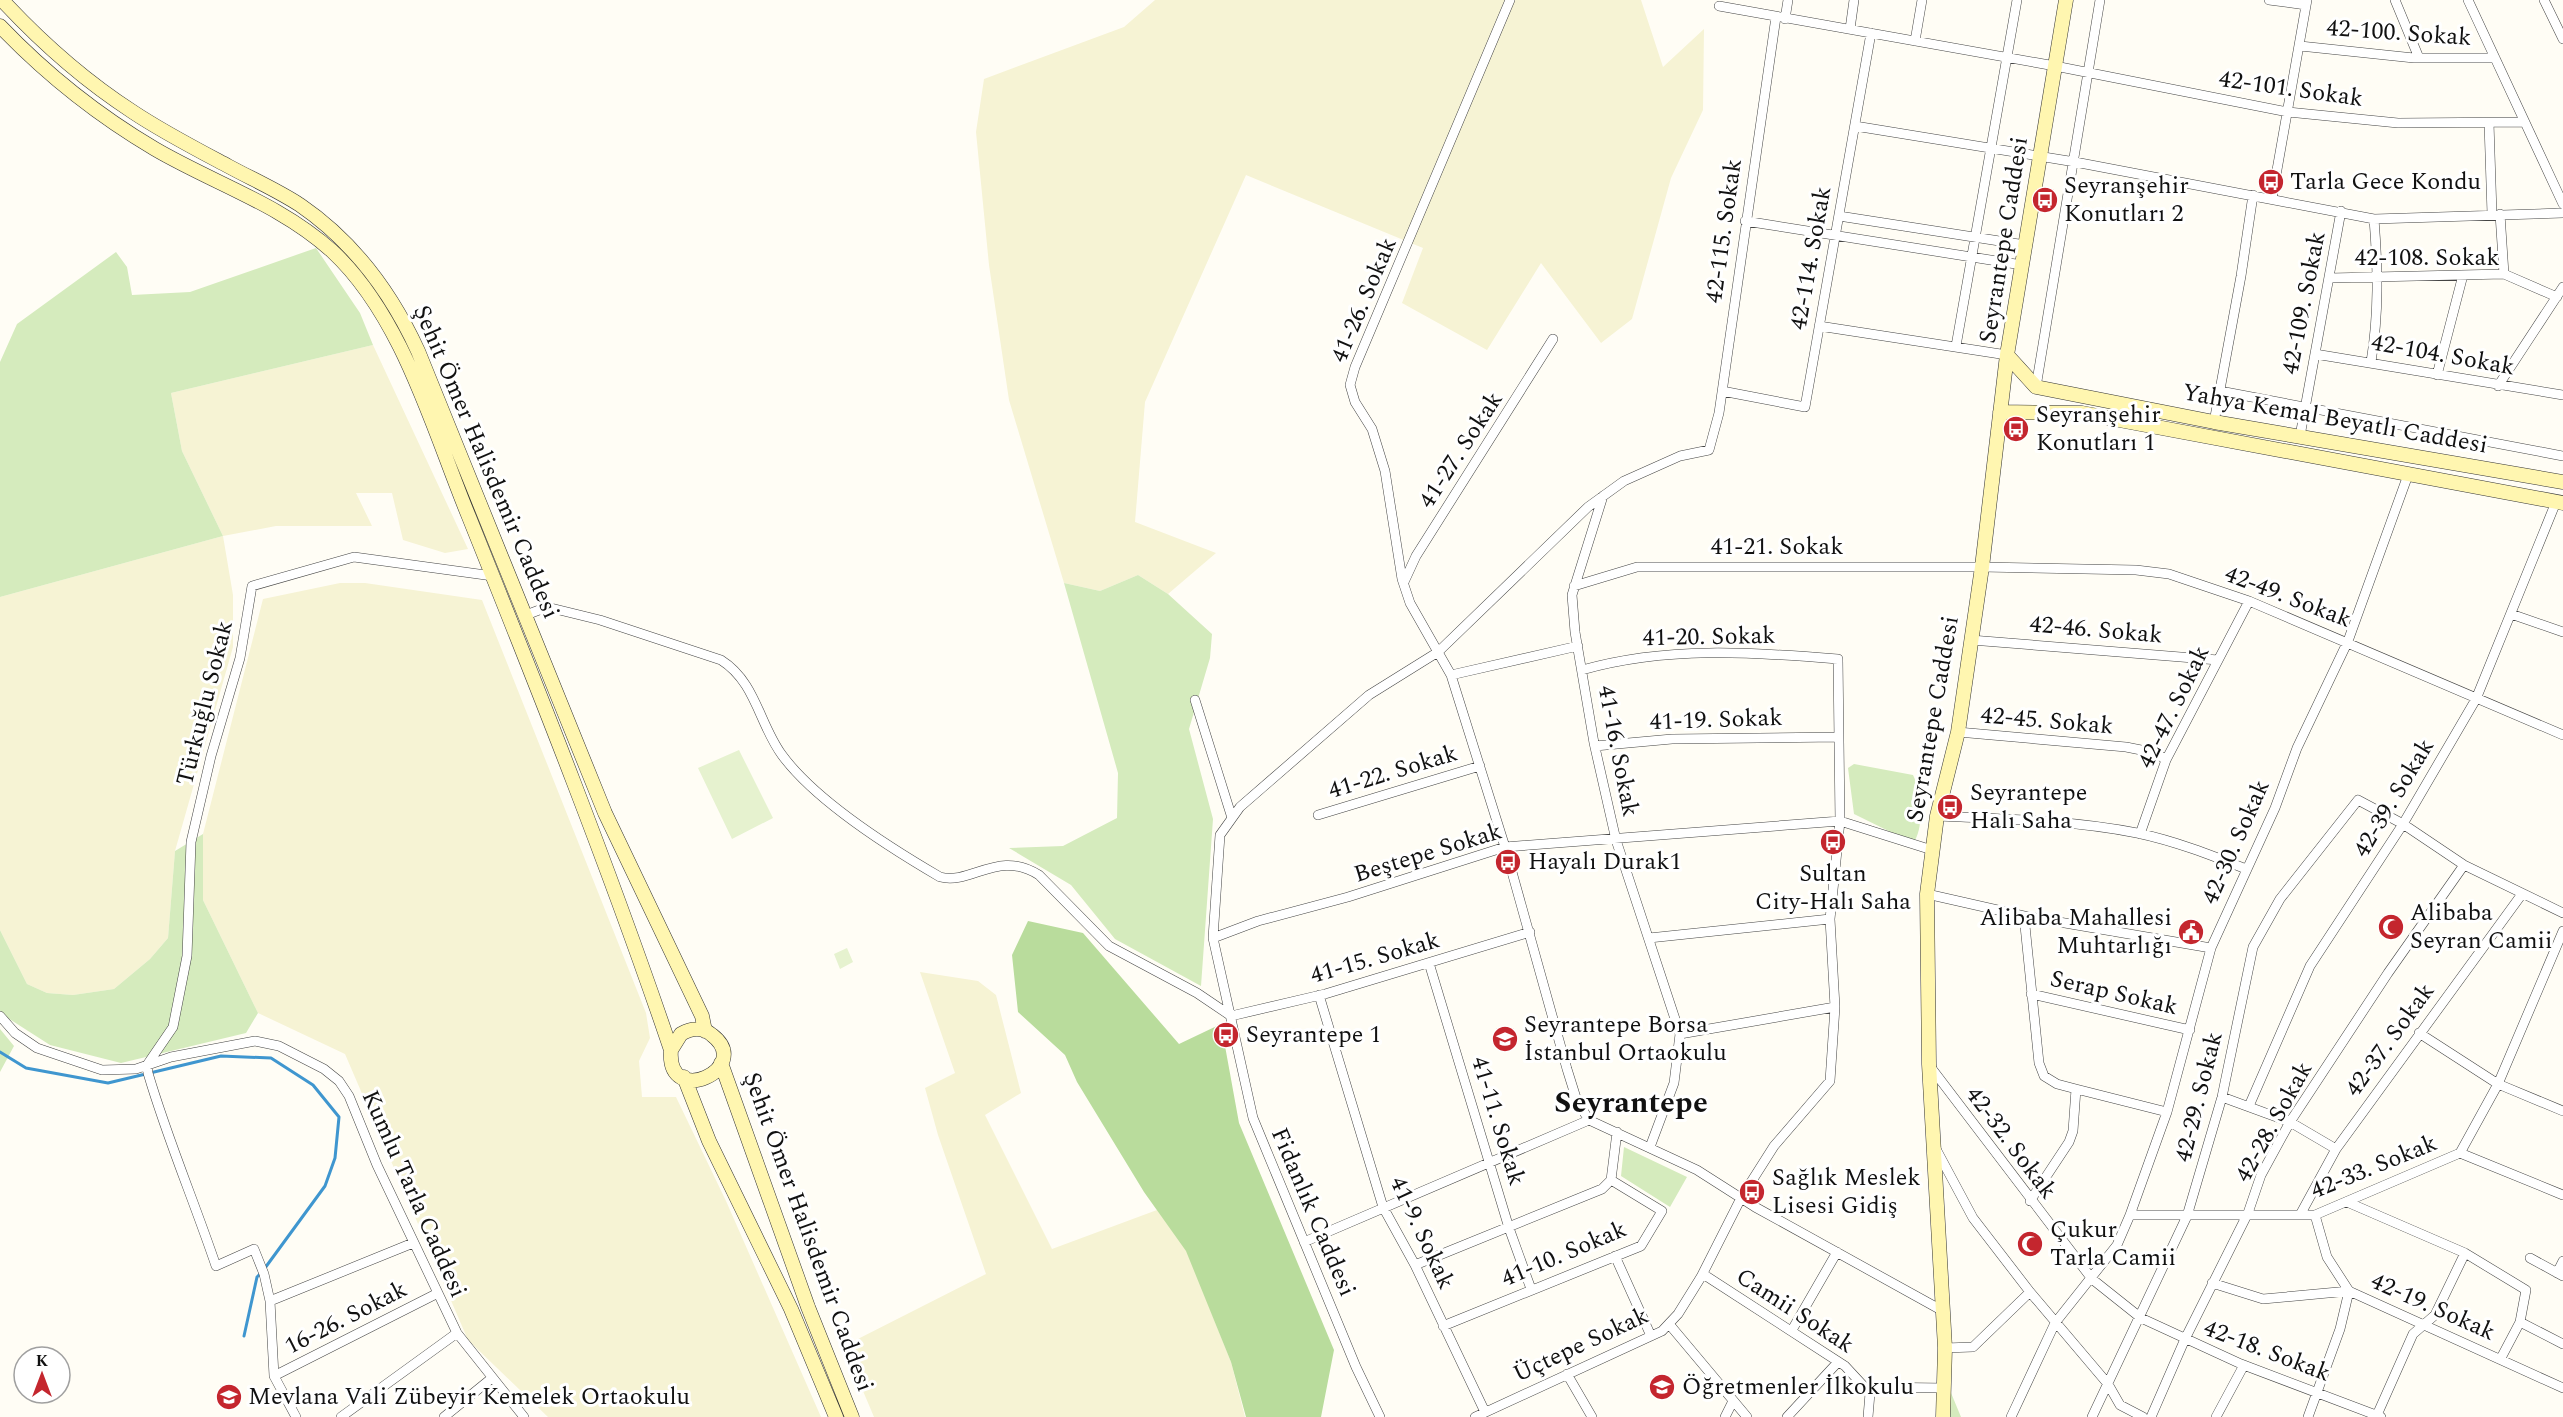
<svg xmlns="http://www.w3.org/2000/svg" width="2563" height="1417" font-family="Spectral,serif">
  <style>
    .farmland { fill: #f6f3d4 }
    .green { fill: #d5ebbd }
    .forest { fill: #b9dc9c }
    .pitch { fill: #e6f2cf }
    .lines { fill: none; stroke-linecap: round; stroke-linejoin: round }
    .stream { stroke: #3f96cf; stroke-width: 3 }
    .street-casing { stroke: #444; stroke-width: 10 }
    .secondary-casing { stroke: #333; stroke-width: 15 }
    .street { stroke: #fff; stroke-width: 9 }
    .secondary { stroke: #fff6b0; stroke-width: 14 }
    .labels { text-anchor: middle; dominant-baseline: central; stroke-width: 6; stroke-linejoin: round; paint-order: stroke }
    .street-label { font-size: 24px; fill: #111; stroke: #fff }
    .poi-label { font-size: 24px; fill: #111; stroke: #fff; text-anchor: start }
    .district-label { font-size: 30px; font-weight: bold; fill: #111; stroke: #fff }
  </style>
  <rect width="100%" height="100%" fill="#fffdf5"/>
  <path class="farmland" d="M1155,0H1641L1663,67L1704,29L1703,110L1671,178L1632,319L1601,343L1541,263L1487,350L1402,303L1423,248L1246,175L1145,402L1135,522L1216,553L1168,594L1138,575L1100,591L1064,583L1009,400L989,265L976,132L984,79L1124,27Z
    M373,345L468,549L445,553L403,540L392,493H356L372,526H276L223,536L233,595V647L175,851L168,938L150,959L114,989L73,995L47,993L27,984L0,930V597L223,536L182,451L171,393Z
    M340,583H365L482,600L646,1013L650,1038L639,1061L642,1097H676L726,1201L821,1417H548L468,1340L345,1054L258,1013L203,900V834L263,599Z
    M920,972L978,981L996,995L1021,1093L985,1115L1052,1249L1157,1210L1187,1251L1231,1362L1245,1417H874L844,1346L986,1274L938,1135L925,1088L955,1073Z"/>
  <path class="green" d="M316,248L360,313L373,345L171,393L182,451L223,536L0,597V362L17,324L116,252L127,267L132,295L190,292Z
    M1138,575L1168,594L1212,634L1210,658L1189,729L1213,819L1201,986L1115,939L1071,885L1009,848L1063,846L1117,818L1118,773L1064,583L1100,591Z
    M1854,764L1913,775C1921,791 1925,828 1913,843L1854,814L1848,768Z
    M203,834V900L258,1013L246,1033L121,1063L50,1045L0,1013V930L27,984L47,993L73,995L114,989L150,959L168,938L175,851Z
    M0,1029L14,1046L0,1072Z
    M1624,1147L1687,1177L1670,1207L1621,1176Z
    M1949,1388L1961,1417H1949Z"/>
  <path class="forest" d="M1028,921L1083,933L1179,1044L1221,1024L1239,1123L1334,1350L1321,1417H1246L1231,1362L1186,1251L1144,1192L1077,1082L1065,1055L1018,1012L1012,955Z"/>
  <path class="pitch" d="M739,750L773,818L732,839L698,768Z
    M847,948L853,962L840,969L834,954Z"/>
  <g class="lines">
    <path class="stream" d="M0,1052L26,1068L108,1083L221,1056L271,1058L313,1085L339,1117L335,1158L325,1186L265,1268
      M244,1336L257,1277L261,1273"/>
    <g class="street-casing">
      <path id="street" d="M1510,0L1355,367L1350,385L1355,402L1372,429L1385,471L1402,579L1410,603L1451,675L1505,847L1567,1069L1577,1101L1589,1120L1697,1170L1755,1207L1943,1311
        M2269,0L2306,5
        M2395,0L2419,58
        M2468,0L2563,204
        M2544,0L2563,39
        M1719,6L2055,66L2288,112L2398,123L2524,122
        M1785,19L1788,0
        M1850,29L1854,0
        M1915,41L1922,0
        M2300,46L2414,58H2495
        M2489,123L2492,214
        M1855,126L2075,162L2374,219L2563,213
        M2272,198L2307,0
        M2500,214L2504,274
        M1839,216L2025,245
        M1745,221L2022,265
        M2330,278L2504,274L2557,297
        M1819,326L2007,355
        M1956,346L2017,0
        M2315,354L2563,395
        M2371,362C2379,313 2378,268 2374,219
        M2437,375L2463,275
        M2498,386L2563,287
        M2036,387L2100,0
        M1722,391L1805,407L1871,33
        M2220,391L2563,456
        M2214,422L2241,276L2253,195
        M2300,436L2341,211
        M1603,496L1572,595L1575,632L1594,743L1616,840L1680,1034L1674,1083L1650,1147
        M1404,582L1416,556L1553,339
        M1574,586L1637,567H1982L2136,570L2169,574L2249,601L2563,735
        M2511,614L2563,632
        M526,615L547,607L600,620L721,660C756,682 759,724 782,755C815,800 892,849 940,877C972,885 998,849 1039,875L1109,946L1197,993L1231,1016
        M1971,640L2218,660
        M1451,675L1578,646
        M1195,700L1232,818
        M1958,732L2126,747L2156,753L2166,760
        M1595,746L1672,739L1839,737
        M1318,815L1480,766
        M1937,816C2004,819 2071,820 2137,833C2175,841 2211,855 2246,869
        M2140,834L2166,760L2249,601
        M1927,894L2024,916L2211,948
        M2024,916L2039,1063L2044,1076L2057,1084L2076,1089L2073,1131L2069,1142L2030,1201
        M1213,938L1258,921L1348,897L1505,847L1840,821L1932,850
        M1649,938L1830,919
        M1429,963L1509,1228L1531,1289
        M2031,994L2190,1030
        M1319,995L1383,1207L1415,1265L1485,1412
        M0,1016L15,1033L37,1048L102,1070L136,1069L171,1057L255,1041L279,1046L324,1069L339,1081L349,1096L377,1165L457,1333L524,1417
        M1231,1016L1325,994L1530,932
        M2419,1033L2498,1084L2563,1111
        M1680,1034L1835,1007
        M1929,1065L2092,1279L2141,1318L2241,1364L2381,1417
        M2076,1089L2167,1112
        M2222,1097L2290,1122L2336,1149
        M2249,1106L2310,966L2403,824L2476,699L2556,502
        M1936,1149L1973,1218L2030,1292L2108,1384L2120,1405L2143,1417
        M2460,1153L2563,1195
        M2347,1202L2465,1253L2526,1290L2520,1322L2501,1358
        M2130,1215H2315L2460,1153L2498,1084L2563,931
        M2300,1215L2336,1149L2522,894
        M1304,1242L1589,1120
        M1615,1256L1651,1336
        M2530,1258L2563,1276
        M1415,1265L1602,1189L1611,1180L1617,1132
        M2557,1273L2563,1261
        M1703,1274L1845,1366L1870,1393L1868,1417
        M2212,1283L2263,1299L2349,1291L2563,1388
        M270,1301L413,1243
        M2520,1322L2563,1344
        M1669,1324L1747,1417
        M1443,1326L1641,1246L1662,1211L1611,1180
        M1792,1330L1837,1252
        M1945,1348L1973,1347L2030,1292
        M1567,1374L1592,1417
        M274,1376L436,1294
        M1866,1387L1945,1388
        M2377,1415L2413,1334L2435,1315L2465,1253
        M296,1417L274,1376L270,1301L264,1274L254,1249L216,1266C194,1201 167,1138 148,1073L147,1065L173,1027L187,956L191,842L211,756L240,658L252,586L354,557L493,576
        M341,1417L457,1333
        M444,1417L492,1378
        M1380,1417L1356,1367L1253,1118L1213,938L1220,835L1240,807L1369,695L1438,652L1588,507L1624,481L1680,456L1709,450L1719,413L1776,17
        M1475,1417L1662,1331L1678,1314L1701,1277L1741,1198L1774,1146L1830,1081L1835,1007L1830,919L1840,821L1838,659C1752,652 1666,646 1582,670
        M1725,1417L1732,1403
        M1787,1417L1838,1362
        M2011,1417L2055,1323L2117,1245L2130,1215L2167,1112L2211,948L2275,808L2297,748L2348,641L2408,475
        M2092,1417L2187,1216L2222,1097L2253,947L2280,899L2358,800L2403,824L2464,865L2563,913
        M2151,1417L2185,1339L2248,1213L2261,1175L2290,1122L2388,973L2464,865
        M2216,1417L2244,1365
        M2308,1417L2340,1329L2349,1291L2327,1257L2315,1215"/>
    </g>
    <g class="secondary-casing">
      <path id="secondary" d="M2,0C41,42 85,81 133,112C163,132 196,149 228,166C252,179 277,190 300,205C354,242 391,292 418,351L605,813L702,1016L705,1031
        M0,26C45,73 99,116 155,149C215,184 280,204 332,251C403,317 433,430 469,517C540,694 610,870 671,1050C666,1110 755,1068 712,1035C703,1027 691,1028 681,1034L671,1050
        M2007,355L2036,387L2214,422L2563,482
        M2000,412L2082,413L2563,503
        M721,1063L808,1307L852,1417
        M684,1077L709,1141L791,1309L836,1417
        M1943,1417L1945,1348L1929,1064L1927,894L1937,816L1958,732L1982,567L2007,355L2066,0"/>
    </g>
    <use href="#street" class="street"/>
    <use href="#secondary" class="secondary"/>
  </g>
  <defs>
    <g id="bus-disc" transform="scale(1.35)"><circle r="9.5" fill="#c4262e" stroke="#fff"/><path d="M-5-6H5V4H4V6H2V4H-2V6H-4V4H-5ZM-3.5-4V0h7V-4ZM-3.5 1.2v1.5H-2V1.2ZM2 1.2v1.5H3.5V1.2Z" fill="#fff"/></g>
    <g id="mosque-disc" transform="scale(1.35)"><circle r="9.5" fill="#c4262e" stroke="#fff"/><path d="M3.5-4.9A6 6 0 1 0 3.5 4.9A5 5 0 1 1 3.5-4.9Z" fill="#fff"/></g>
    <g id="civic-disc" transform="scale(1.35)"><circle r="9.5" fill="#c4262e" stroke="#fff"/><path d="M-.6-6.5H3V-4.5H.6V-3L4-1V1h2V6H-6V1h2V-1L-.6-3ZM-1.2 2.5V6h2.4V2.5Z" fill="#fff"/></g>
    <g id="school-disc" transform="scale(1.35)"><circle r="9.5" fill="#c4262e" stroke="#fff"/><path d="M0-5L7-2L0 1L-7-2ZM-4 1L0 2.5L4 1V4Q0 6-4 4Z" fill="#fff"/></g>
  </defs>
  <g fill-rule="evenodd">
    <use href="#bus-disc" x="2271" y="182"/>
    <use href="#bus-disc" x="2045" y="200"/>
    <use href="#bus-disc" x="2016" y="429"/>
    <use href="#bus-disc" x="1950" y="807"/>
    <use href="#bus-disc" x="1833" y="842"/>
    <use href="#bus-disc" x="1508" y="862"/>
    <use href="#mosque-disc" x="2391" y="927"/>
    <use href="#civic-disc" x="2191" y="932"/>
    <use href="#bus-disc" x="1226" y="1035"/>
    <use href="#school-disc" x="1505" y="1039"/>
    <use href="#bus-disc" x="1752" y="1192"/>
    <use href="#mosque-disc" x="2030" y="1244"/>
    <use href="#school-disc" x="1662" y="1387"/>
    <use href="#school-disc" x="229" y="1397"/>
  </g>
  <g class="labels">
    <g class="street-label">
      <text transform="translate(2399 33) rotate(4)">42-100. Sokak</text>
      <text transform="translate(2291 89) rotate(8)">42-101. Sokak</text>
      <text transform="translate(1724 231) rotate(-82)">42-115. Sokak</text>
      <text transform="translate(2004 240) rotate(-81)">Seyrantepe Caddesi</text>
      <text transform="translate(1811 258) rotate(-80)">42-114. Sokak</text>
      <text x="2427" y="258">42-108. Sokak</text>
      <text transform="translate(1364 300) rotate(-67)">41-26. Sokak</text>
      <text transform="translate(2304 303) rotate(-79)">42-109. Sokak</text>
      <text transform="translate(2443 355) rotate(10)">42-104. Sokak</text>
      <text transform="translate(2335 419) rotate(10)">Yahya Kemal Beyatlı Caddesi</text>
      <text transform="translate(1461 450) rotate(-57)">41-27. Sokak</text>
      <text transform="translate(486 462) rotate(67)">Şehit Ömer Halisdemir Caddesi</text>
      <text x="1777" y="547">41-21. Sokak</text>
      <text transform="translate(2288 597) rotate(21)">42-49. Sokak</text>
      <text transform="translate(2096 630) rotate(5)">42-46. Sokak</text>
      <text transform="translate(1709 637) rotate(-1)">41-20. Sokak</text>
      <text transform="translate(205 703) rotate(-76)">Türkuğlu Sokak</text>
      <text transform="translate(2174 707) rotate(-64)">42-47. Sokak</text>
      <text transform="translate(1933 719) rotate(-80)">Seyrantepe Caddesi</text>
      <text transform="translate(1716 720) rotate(-2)">41-19. Sokak</text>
      <text transform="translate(2047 721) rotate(5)">42-45. Sokak</text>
      <text transform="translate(1618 751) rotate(79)">41-16. Sokak</text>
      <text transform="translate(1393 772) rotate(-17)">41-22. Sokak</text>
      <text transform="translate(2394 798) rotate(-59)">42-39. Sokak</text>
      <text transform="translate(2236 842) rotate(-66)">42-30. Sokak</text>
      <text transform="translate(1428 853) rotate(-17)">Beştepe Sokak</text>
      <text transform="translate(1375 958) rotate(-16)">41-15. Sokak</text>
      <text transform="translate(2114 993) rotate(13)">Serap Sokak</text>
      <text transform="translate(2390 1040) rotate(-54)">42-37. Sokak</text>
      <text transform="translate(2199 1097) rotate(-76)">42-29. Sokak</text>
      <text transform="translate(1498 1121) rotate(73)">41-11. Sokak</text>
      <text transform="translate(2274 1122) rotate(-61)">42-28. Sokak</text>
      <text transform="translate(2011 1143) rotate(53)">42-32. Sokak</text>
      <text transform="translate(2374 1167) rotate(-22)">42-33. Sokak</text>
      <text transform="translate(414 1194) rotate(66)">Kumlu Tarla Caddesi</text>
      <text transform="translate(1313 1212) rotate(67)">Fidanlık Caddesi</text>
      <text transform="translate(808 1232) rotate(70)">Şehit Ömer Halisdemir Caddesi</text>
      <text transform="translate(1422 1233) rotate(65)">41-9. Sokak</text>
      <text transform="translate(1564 1254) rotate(-23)">41-10. Sokak</text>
      <text transform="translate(2433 1307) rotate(24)">42-19. Sokak</text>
      <text transform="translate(1795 1311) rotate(33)">Camii Sokak</text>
      <text transform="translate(346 1318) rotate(-27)">16-26. Sokak</text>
      <text transform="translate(1581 1345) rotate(-25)">Üçtepe Sokak</text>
      <text transform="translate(2267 1351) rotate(21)">42-18. Sokak</text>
    </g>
    <g class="poi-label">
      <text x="2290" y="182">Tarla Gece Kondu</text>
      <text x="2064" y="186">Seyranşehir<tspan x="2064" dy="28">Konutları 2</tspan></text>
      <text x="2036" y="415">Seyranşehir<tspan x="2036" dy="28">Konutları 1</tspan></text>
      <text x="1970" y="793">Seyrantepe<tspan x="1970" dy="28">Halı Saha</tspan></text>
      <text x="1528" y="862">Hayalı Durak1</text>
      <text x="1833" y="874" text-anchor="middle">Sultan<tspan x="1833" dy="28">City-Halı Saha</tspan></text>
      <text x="2410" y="913">Alibaba<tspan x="2410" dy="28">Seyran Camii</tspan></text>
      <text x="2172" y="918" text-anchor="end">Alibaba Mahallesi<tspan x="2172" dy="28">Muhtarlığı</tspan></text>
      <text x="1524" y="1025">Seyrantepe Borsa<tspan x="1524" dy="28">İstanbul Ortaokulu</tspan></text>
      <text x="1246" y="1035">Seyrantepe 1</text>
      <text x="1772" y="1178">Sağlık Meslek<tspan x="1772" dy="28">Lisesi Gidiş</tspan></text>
      <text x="2050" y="1230">Çukur<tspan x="2050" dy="28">Tarla Camii</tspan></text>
      <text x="1682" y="1387">Öğretmenler İlkokulu</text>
      <text x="248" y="1397">Mevlana Vali Zübeyir Kemelek Ortaokulu</text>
    </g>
    <g class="district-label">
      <text x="1631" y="1103">Seyrantepe</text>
    </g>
  </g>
  <g transform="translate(42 1375)"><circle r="28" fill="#ffffff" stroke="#a0a0a0" stroke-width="1.5"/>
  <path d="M0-4.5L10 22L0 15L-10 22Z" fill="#c4262e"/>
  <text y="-9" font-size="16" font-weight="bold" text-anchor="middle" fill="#111111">K</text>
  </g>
</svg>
